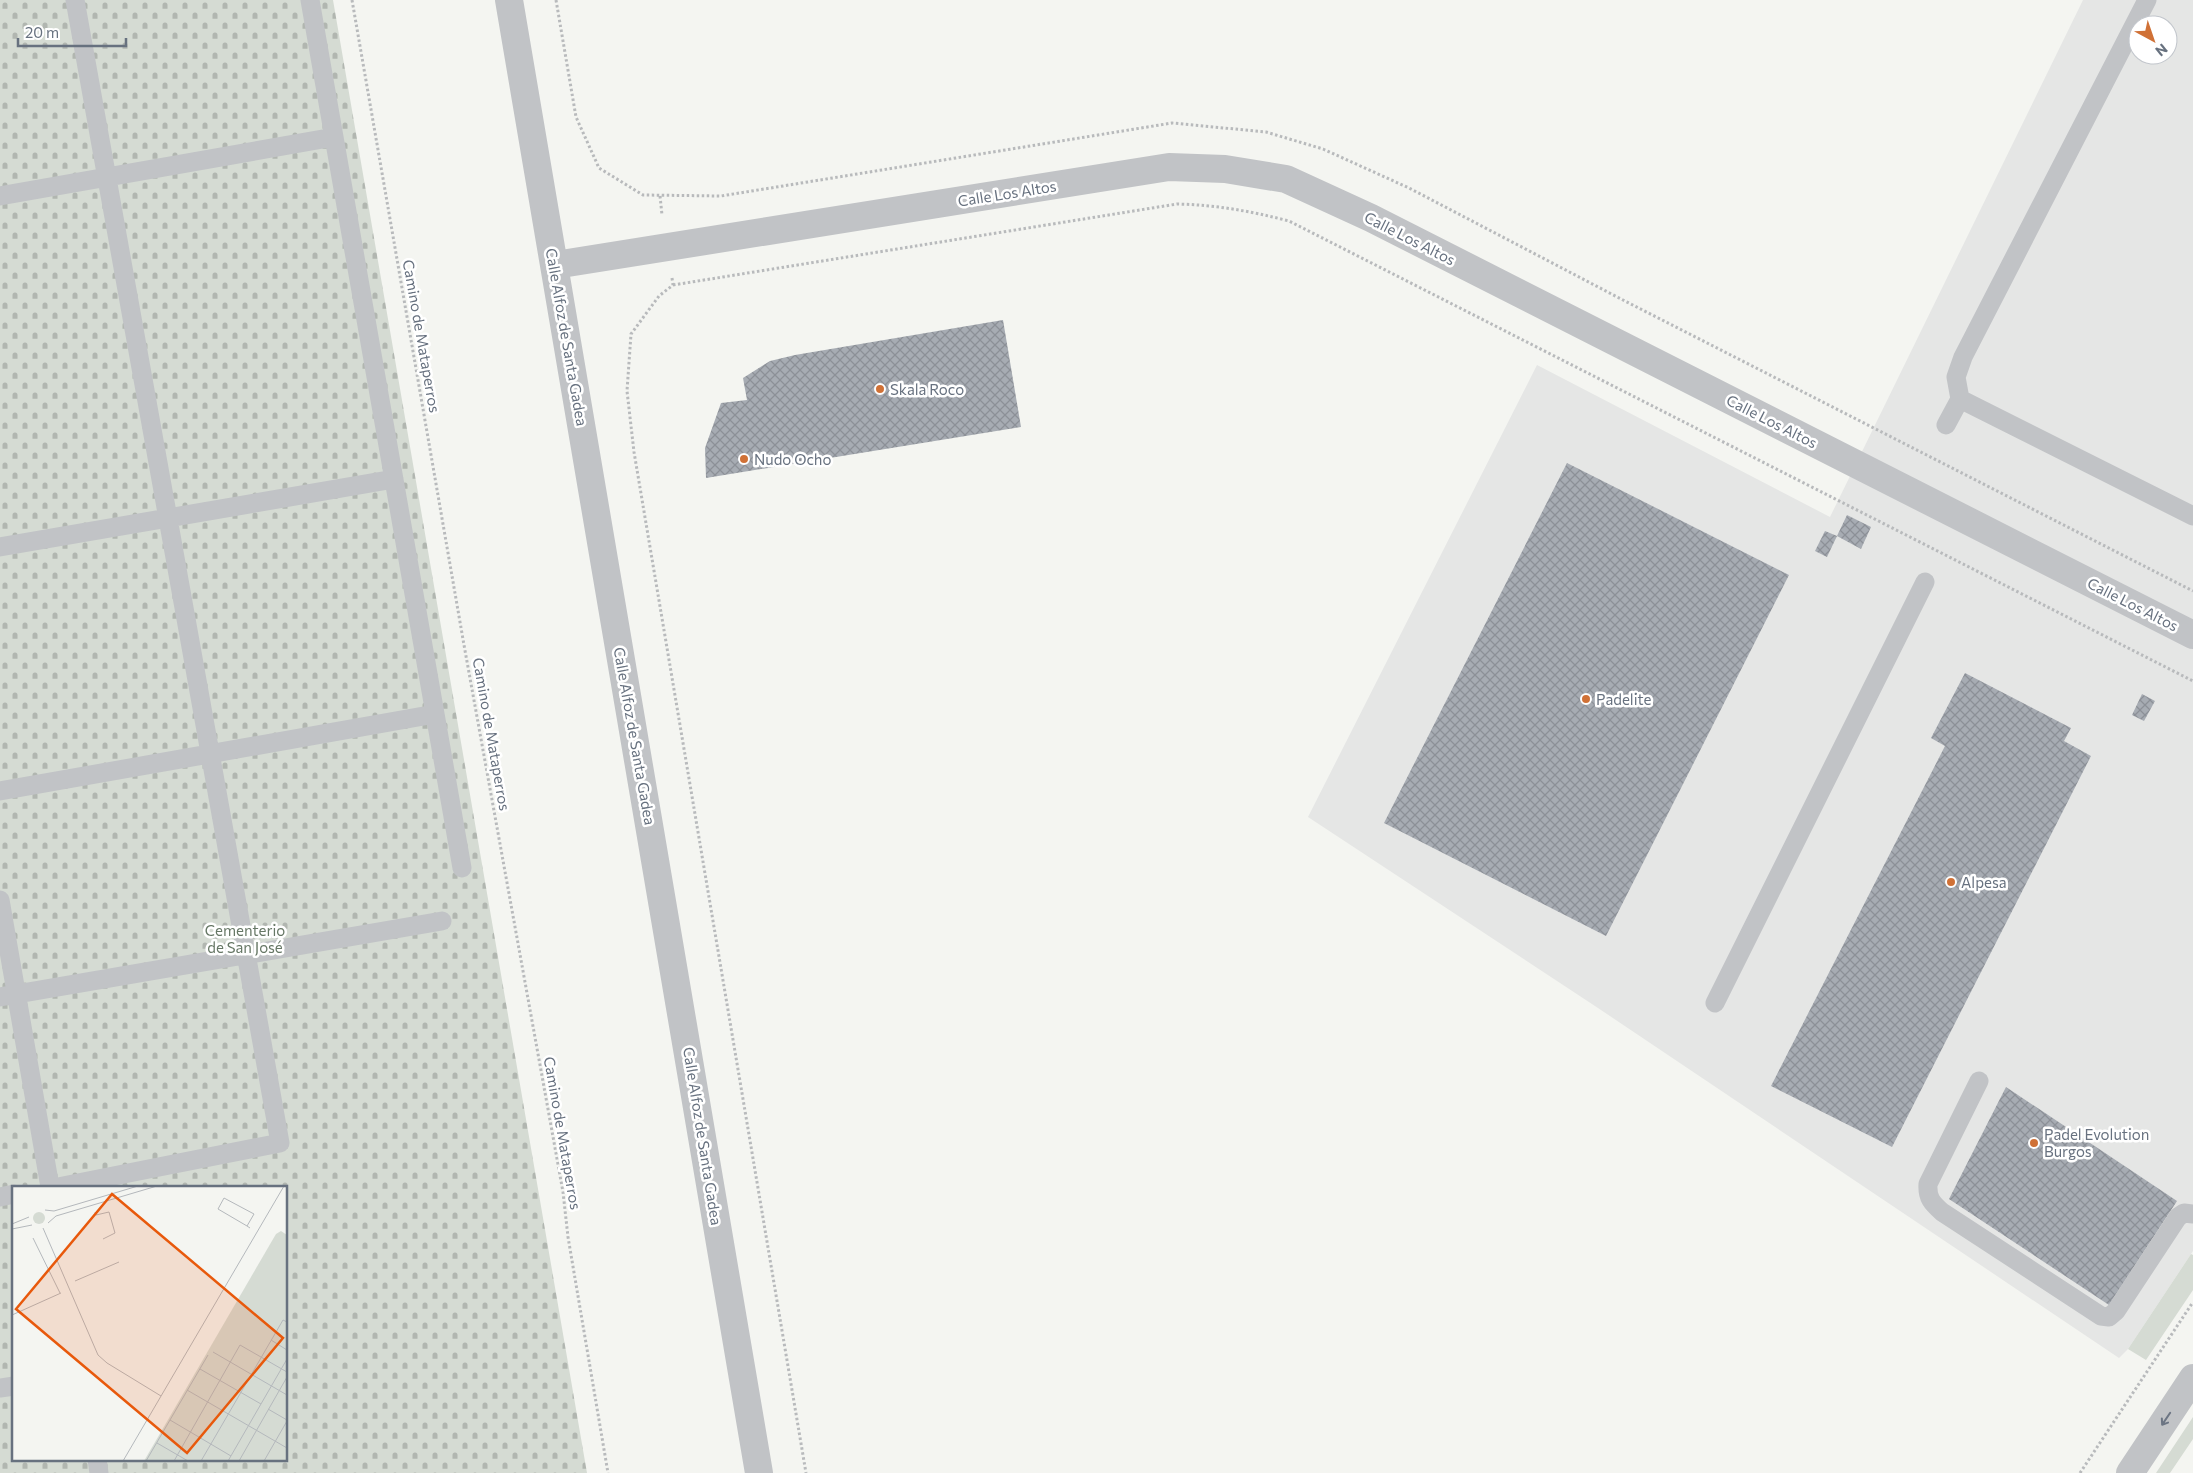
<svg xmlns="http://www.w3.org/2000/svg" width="2193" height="1473" font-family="Commissioner,sans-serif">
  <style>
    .built { fill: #e5e6e5; fill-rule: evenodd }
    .grass { fill: #d5dbd3 }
    .cemetery { fill: url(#cemetery-stones); fill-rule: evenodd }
    .building { fill: url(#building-cross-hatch) }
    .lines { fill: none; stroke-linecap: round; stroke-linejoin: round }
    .path { stroke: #b8babc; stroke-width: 3; stroke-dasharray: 2.5 2.5; stroke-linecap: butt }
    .service { stroke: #c1c3c6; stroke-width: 19 }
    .minor { stroke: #c1c3c6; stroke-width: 28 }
    .oneway { stroke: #6c7583 }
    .poi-dot { fill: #d07136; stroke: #fff; stroke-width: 2 }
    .labels { text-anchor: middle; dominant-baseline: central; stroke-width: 5; stroke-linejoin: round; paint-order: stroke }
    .street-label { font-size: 15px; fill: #67717f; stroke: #fff }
    .poi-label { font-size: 15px; fill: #67717f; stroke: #fff; text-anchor: start }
    .park-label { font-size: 15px; fill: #667765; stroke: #fff }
    .inset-road { fill: none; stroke: #b4b8bc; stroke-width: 1 }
    .view { fill: #e8590c; fill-opacity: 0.15; stroke: #e8590c; stroke-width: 2.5 }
    .inset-edge { fill: none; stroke: #67717f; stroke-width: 2.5 }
  </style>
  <defs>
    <pattern id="cemetery-stones" width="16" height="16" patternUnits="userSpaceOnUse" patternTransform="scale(1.25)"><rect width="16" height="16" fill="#d5dbd3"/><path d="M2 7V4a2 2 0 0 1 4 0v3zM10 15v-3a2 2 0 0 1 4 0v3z" fill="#b1b6b0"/></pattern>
    <pattern id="building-cross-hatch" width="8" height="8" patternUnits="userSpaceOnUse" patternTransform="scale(1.25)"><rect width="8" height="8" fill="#a7acb3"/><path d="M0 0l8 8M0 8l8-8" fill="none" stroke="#8c9097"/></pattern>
  </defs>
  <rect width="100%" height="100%" fill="#f4f5f1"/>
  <path class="built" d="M2083,0H2193V1251L2128,1349L2119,1358L1598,1008L1308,817L1537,365L1830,517ZM2138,25H2168V55H2138Z"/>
  <path class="grass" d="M2191,1254L2193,1255V1290L2146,1360L2128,1349Z
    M2193,1417V1439L2170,1473H2156Z"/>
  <path class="cemetery" d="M0,0H333L587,1473H0ZM14,1187H286V1459H14Z"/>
  <path class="building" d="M1003,320L1021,427L706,478L705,448L721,403L747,400L743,378L770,361L795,355Z
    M1567,463L1789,575L1606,936L1384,823Z
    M1847,515L1871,527L1861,549L1837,536Z
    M1825,531L1837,536L1827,557L1815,551Z
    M1965,673L2071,728L2064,741L2091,756L1892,1147L1771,1086L1945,746L1931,738Z
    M2142,694L2155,701L2144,721L2132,715Z
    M2006,1087L2177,1201L2109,1305L1949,1199Z"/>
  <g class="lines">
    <path class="path" d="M352,0L464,645L563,1192L568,1237L608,1473
      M556,0L576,117L599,168L643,195L721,196L1172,123L1266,132L1323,149L1409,188L1623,300L2193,591
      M660,196L662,215
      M672,278L673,285L659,296L631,334L627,391L634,452L806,1473
      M673,285L1177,204C1217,205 1250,211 1289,221L2193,681
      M2080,1473L2193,1302"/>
    <path class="service" d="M310,0L462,868
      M0,196L334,137
      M1960,399L2193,516
      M1946,425L1960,399L1956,377L1963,357L2147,0
      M0,547L394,479
      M0,791L435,714
      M0,900L50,1187
      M0,997L442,921
      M1715,1003L1925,582
      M1979,1081L1928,1184C1927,1198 1932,1203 1942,1212L2101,1316L2109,1317L2116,1311L2178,1217L2184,1213L2193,1214
      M58,1187L280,1143L75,0
      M0,1197L14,1194
      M0,1388L14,1386
      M97,1459L99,1473"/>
    <path class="minor" d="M509,0L759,1473
      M555,265L1169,167L1225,169L1286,179L1371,218L2193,635
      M2130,1473L2193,1378"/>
  </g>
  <defs><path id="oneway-shaft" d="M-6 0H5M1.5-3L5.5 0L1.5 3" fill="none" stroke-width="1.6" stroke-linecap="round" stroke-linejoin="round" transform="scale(1.25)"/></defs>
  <use class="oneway" href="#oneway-shaft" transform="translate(2166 1419) rotate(124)"/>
  <g class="poi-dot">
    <circle cx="880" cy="389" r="5"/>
    <circle cx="744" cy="459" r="5"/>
    <circle cx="1586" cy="699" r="5"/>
    <circle cx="1951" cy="882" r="5"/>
    <circle cx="2034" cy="1143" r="5"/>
  </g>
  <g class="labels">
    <g class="street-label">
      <text transform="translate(1007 193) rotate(-9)">Calle Los Altos</text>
      <text transform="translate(1410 238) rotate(27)">Calle Los Altos</text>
      <text transform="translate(422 336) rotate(80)">Camino de Mataperros</text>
      <text transform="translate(567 337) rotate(80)">Calle Alfoz de Santa Gadea</text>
      <text transform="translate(1772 421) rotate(27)">Calle Los Altos</text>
      <text transform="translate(2133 604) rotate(27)">Calle Los Altos</text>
      <text transform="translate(492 734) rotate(80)">Camino de Mataperros</text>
      <text transform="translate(635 736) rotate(80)">Calle Alfoz de Santa Gadea</text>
      <text transform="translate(563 1133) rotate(80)">Camino de Mataperros</text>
      <text transform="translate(703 1136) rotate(81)">Calle Alfoz de Santa Gadea</text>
    </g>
    <g class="poi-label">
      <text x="890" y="389">Skala Roco</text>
      <text x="754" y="459">Nudo Ocho</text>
      <text x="1596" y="699">Padelite</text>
      <text x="1961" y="882">Alpesa</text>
      <text x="2044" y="1134">Padel Evolution<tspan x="2044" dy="17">Burgos</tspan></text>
    </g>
    <g class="park-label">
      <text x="245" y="930">Cementerio<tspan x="245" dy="17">de San José</tspan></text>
    </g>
  </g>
  <g transform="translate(12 1186)">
    <rect width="275" height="275" fill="#f4f5f1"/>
    <path d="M269,45L275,49V275H132L264,48Z" fill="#d5dbd3"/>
    <path d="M21 32a6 6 0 1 1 12 0a6 6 0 1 1-12 0Z" fill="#d5dbd3"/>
    <path class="inset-road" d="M33,24L42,25L126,0M83,26L84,29L97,26L103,47L91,53M36,37L44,30L145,0M0,38L17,31M235,40L242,28L212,12L206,23L235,40L238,42M31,42L86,169L95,177L149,210M0,43L20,39M21,52L48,107M63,95L107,76M0,129L49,107M259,154L275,164M201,166L275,209M188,183L249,218M175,204L275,262M256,223L275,234M158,234L219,270M145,257L176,275M111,275L272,0M134,275L196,169M162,275L228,159L275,186M189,275L271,134L275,136M216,275L275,173M227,275L275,191M252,275L275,235"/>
    <path class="view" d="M100,8L271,152L175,267L4,123Z"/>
    <rect width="275" height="275" class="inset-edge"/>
  </g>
  <g transform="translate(2153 40) rotate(140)"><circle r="24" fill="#ffffff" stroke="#c2c6cc"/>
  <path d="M0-4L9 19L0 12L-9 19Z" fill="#d07136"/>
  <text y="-8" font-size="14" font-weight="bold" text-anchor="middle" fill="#67717f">N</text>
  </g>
  <path d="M18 38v8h108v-8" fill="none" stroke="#67717f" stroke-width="2.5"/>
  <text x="25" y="38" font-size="15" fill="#67717f" stroke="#ffffff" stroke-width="4" paint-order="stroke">20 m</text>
</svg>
